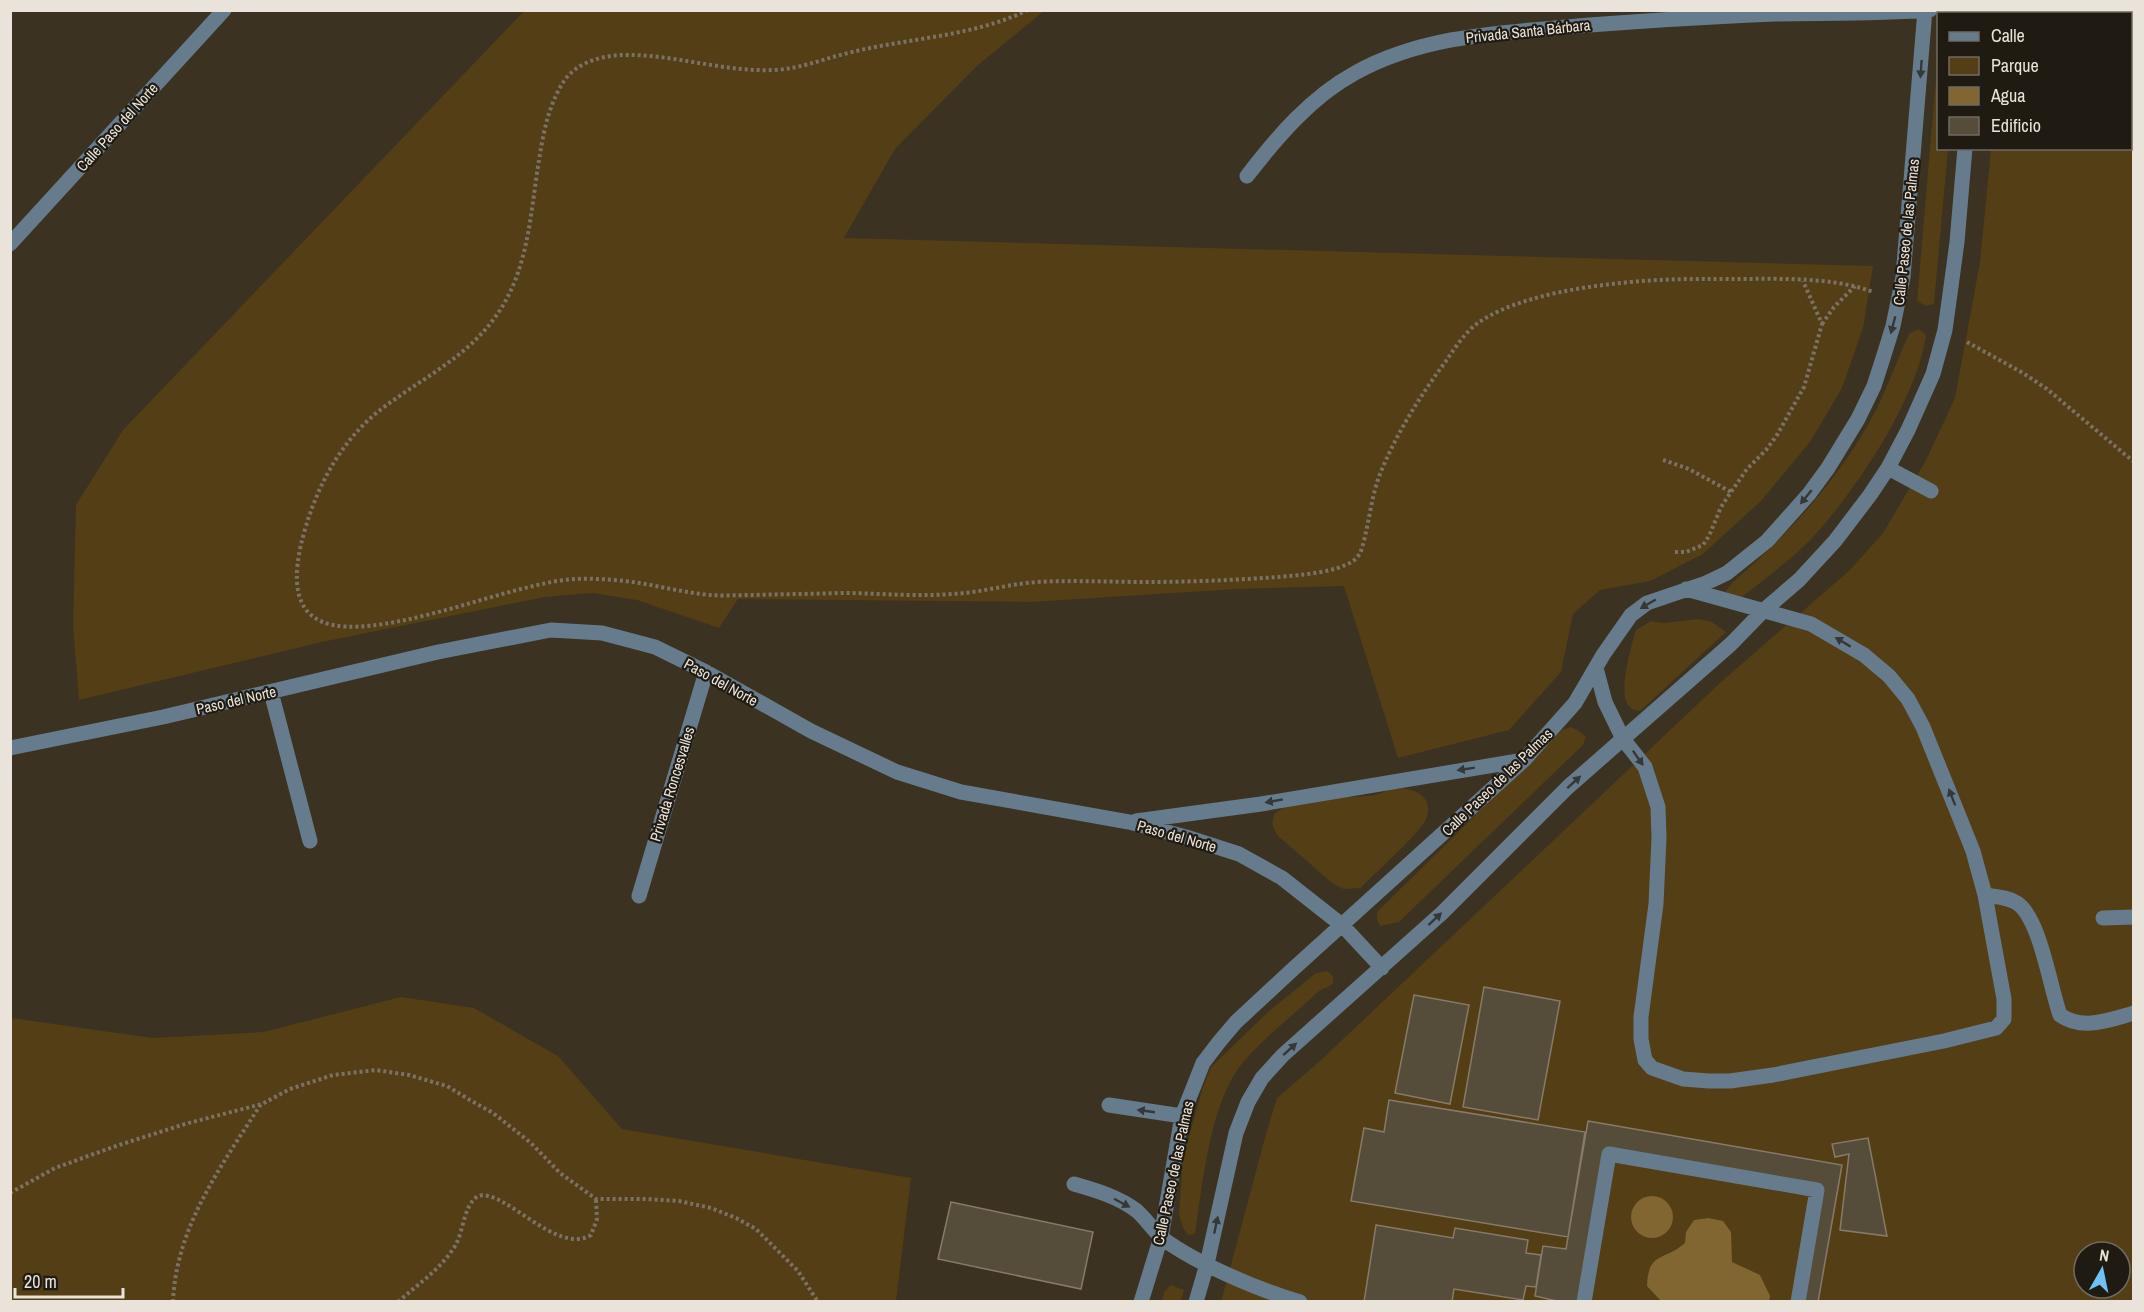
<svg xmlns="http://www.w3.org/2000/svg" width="2144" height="1312" font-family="'Archivo Narrow',sans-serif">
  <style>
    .green { fill: #533e15; fill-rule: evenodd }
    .water { fill: #826631 }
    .building { fill: #564c3a; stroke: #877b68; stroke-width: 1.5 }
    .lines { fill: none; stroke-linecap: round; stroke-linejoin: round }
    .path { stroke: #7b7264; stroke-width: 4; stroke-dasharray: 3 3; stroke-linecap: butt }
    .minor { stroke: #667c8c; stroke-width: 15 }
    .oneway { fill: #343837 }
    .labels { text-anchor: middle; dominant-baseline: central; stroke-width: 4.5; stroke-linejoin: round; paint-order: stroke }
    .street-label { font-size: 15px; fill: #eae3d9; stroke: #1f1b13 }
  </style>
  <rect width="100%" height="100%" fill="#3c3221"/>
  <path class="green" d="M524,11H1044L978,65L895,149L844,238L1873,266L1863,328L1842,388L1810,442L1761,501L1703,554L1650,581L1600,590L1573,614L1561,672L1509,730L1398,758L1344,586L1237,589L1031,602L738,599L719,628L637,600L592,593L545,597L322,642L79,700L73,626L76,505L123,430Z
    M1938,55V148L1948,149L1934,304L1926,306L1917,301Z
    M2131,74L2133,76V1301L1221,1302L1266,1134L1277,1098L1321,1060L1721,682L1850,570L1883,533L1925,462L1955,398L1980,262L1991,149L2130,148ZM2084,1252H2120V1288H2084Z
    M1919,329L1926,335C1918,398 1855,492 1812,538C1791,560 1764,579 1741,598L1728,599L1725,592L1733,582C1790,533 1841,477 1876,410C1889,385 1897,359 1909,334Z
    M1698,619L1712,622L1726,632L1640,711C1635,710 1631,709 1628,705C1618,692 1631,646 1636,630L1651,621L1663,623Z
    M1571,727L1579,731L1586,737L1583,745L1399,922L1380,926L1377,919V912L1562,730Z
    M1394,788C1411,788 1433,793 1427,816C1424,831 1374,873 1361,888L1343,889L1332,883L1277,835L1272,824L1274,814C1295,797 1340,798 1367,796C1376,796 1386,791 1394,788Z
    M1327,971L1333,976V984L1319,991C1295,1014 1267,1035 1245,1060C1210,1099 1203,1184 1195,1234L1188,1235L1183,1228L1179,1215L1183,1158L1203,1087L1211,1067L1269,1011L1316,973Z
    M401,997L474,1008L558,1056L622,1129L911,1178L896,1301H11V1018L153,1038L263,1032Z
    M1171,1285L1184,1290L1181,1301H1162L1164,1292Z"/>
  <path class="water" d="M1631 1217a21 21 0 1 1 42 0a21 21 0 1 1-42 0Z
    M1708,1218L1723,1221L1731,1232L1732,1262L1760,1275L1770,1296L1769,1301H1661L1647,1286C1648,1251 1665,1261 1685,1243L1686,1232L1694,1220Z"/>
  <path class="building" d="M1484,987L1560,1001L1538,1120L1463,1107Z
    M1414,995L1469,1005L1450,1104L1395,1093Z
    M1389,1100L1585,1132L1568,1237L1351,1201L1364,1128L1384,1132Z
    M1588,1121L1842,1165L1818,1302H1798L1817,1190L1609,1154L1584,1302H1561L1535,1296L1543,1246L1566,1249Z
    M1868,1138L1887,1236L1840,1230L1849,1154L1835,1157L1832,1144Z
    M951,1202L1093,1232L1081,1289L938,1259Z
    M1376,1225L1453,1238L1455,1228L1528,1240L1526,1253L1541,1255L1536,1287L1526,1286L1523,1300L1454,1289L1452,1302H1364Z"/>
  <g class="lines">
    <path class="path" d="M1028,10C972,37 907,38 848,53C823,59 800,69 773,70C726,72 680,56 632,55C608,54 578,60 564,81C550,102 544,129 540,154C530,211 530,272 493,320C466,356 427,376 391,402C348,431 321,476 306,526C270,644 346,635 431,614C470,604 508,591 547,583C568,578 591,578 613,580C646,582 677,592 710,595C724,596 739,595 754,595C783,594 812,594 841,593C878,593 914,597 951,594C980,593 1008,584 1037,582C1074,580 1110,582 1147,582C1190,582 1235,580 1278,577C1299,575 1335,573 1353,561C1356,559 1358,556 1360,554C1369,528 1370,500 1380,474C1396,434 1420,396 1446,361C1455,348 1465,332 1478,323C1528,287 1645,278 1707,279C1759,280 1826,274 1873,292
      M1822,324L1834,307L1855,286
      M1967,342L2023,373L2047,389L2134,462
      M1663,460L1689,469L1731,492
      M1675,552H1686L1703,545L1709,536L1721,507L1731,492L1747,469L1766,450L1777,435L1804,387L1822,324L1803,281
      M10,1193L55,1168L116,1146L185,1124L262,1104L290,1089L333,1075L376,1070L409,1075L447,1086L470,1100L493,1113L531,1143L560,1173L596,1199H646L679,1201L711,1208L736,1218L756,1229L798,1271L818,1302
      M173,1302C176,1226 222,1165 261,1104
      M398,1302C418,1284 441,1269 455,1246C464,1231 463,1206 478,1196C505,1188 556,1256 591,1235L597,1219L596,1199"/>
    <path class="minor" d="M1975,14V10
      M1247,176C1277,137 1311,97 1355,73C1420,37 1494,33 1566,27C1636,21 1706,17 1775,14C1827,13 1879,14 1930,10
      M10,244L224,10
      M1888,468L1931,491
      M1596,668L1605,702L1623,739L1645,767L1658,807L1659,838L1656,904L1641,1017V1039L1645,1060L1652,1068L1683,1079L1709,1081H1730L1773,1075L1944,1041L1996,1028L2004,1019V999L1985,895L1973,851L1923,727L1908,699L1889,676L1864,655L1811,624L1686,589
      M271,692L310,841
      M10,748L163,717L438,652L551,630L602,633L655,647L706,672L811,731L897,772L961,792L1129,822L1186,837L1239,854L1282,878L1343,926L1382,968
      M1136,821L1261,804L1524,760
      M1985,895C1996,897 2008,897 2017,903C2040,918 2050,987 2060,1015C2083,1031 2109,1020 2134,1013
      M639,896L706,672
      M2103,918L2134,917
      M1109,1105L1182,1116
      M1074,1184C1095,1190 1119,1197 1137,1211C1146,1219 1153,1230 1162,1238C1195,1263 1259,1290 1300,1302
      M1141,1302L1161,1237L1182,1116L1203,1063L1219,1042L1236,1022L1292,970L1524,760L1575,703L1603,655L1631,615L1647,603L1706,583L1727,573L1767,541L1809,494L1828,468L1858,419L1874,386L1884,355L1893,326L1903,277L1925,10
      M1196,1302L1207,1264L1236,1133L1248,1102L1262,1078L1283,1055L1442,913L1568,787L1731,644L1764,610L1799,580L1835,541L1870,495L1888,468L1908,430L1933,374L1945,330L1950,294L1957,242L1965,148
      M1584,1302L1609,1154L1817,1190L1798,1302"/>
  </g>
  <defs><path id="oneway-solid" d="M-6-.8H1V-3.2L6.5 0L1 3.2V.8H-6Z" transform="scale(1.5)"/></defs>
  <g class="oneway">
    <use href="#oneway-solid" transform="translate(1921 69) rotate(94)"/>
    <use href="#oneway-solid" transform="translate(1893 325) rotate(105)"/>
    <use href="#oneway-solid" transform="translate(1806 497) rotate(129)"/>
    <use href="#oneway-solid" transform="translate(1648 604) rotate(150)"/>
    <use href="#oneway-solid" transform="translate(1843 642) rotate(-149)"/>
    <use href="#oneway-solid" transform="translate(1638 758) rotate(55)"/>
    <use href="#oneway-solid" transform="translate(1466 769) rotate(171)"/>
    <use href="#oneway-solid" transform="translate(1574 782) rotate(-42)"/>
    <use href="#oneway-solid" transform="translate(1952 797) rotate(-111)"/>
    <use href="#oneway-solid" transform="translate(1274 801) rotate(170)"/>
    <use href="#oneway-solid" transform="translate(1435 919) rotate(-43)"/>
    <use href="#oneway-solid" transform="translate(1290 1049) rotate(-42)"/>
    <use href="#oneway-solid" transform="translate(1146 1111) rotate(-172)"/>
    <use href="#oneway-solid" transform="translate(1122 1203) rotate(28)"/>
    <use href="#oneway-solid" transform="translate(1216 1225) rotate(-78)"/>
  </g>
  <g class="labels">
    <g class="street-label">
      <text transform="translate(1528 31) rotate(-6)">Privada Santa Bárbara</text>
      <text transform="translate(117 127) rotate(-48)">Calle Paso del Norte</text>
      <text transform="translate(1906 232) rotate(-84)">Calle Paseo de las Palmas</text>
      <text transform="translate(721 682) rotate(29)">Paso del Norte</text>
      <text transform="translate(236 700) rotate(-13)">Paso del Norte</text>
      <text transform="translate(1497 782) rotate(-44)">Calle Paseo de las Palmas</text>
      <text transform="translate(672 784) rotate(-73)">Privada Roncesvalles</text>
      <text transform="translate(1177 836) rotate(16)">Paso del Norte</text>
      <text transform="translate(1173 1173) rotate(-78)">Calle Paseo de las Palmas</text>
    </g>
  </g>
  <rect width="2144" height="1312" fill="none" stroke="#eae3d9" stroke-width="24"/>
  <rect x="1937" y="12" width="195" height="138" fill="#1f1b13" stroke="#706b62" stroke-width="1.5"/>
  <rect x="1949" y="32" width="30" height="9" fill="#667c8c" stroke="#706b62" stroke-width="1.5"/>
  <text x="1991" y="42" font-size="18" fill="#eae3d9">Calle</text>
  <rect x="1949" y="57" width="30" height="18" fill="#533e15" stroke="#706b62" stroke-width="1.5"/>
  <text x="1991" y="72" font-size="18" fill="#eae3d9">Parque</text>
  <rect x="1949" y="87" width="30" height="18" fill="#826631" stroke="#706b62" stroke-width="1.5"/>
  <text x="1991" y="102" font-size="18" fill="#eae3d9">Agua</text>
  <rect x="1949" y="117" width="30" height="18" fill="#564c3a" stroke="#706b62" stroke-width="1.5"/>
  <text x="1991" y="132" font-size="18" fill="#eae3d9">Edificio</text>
  <g transform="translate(2102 1270) rotate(9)"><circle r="28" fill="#1f1b13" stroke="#706b62" stroke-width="1.5"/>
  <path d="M0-4.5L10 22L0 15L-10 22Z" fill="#70c1f4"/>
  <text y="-9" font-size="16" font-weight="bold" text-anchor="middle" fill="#eae3d9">N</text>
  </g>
  <path d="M15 1288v9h108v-9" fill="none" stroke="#eae3d9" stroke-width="3"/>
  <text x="24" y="1288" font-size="18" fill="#eae3d9" stroke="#1f1b13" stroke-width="4.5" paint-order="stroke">20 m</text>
</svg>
